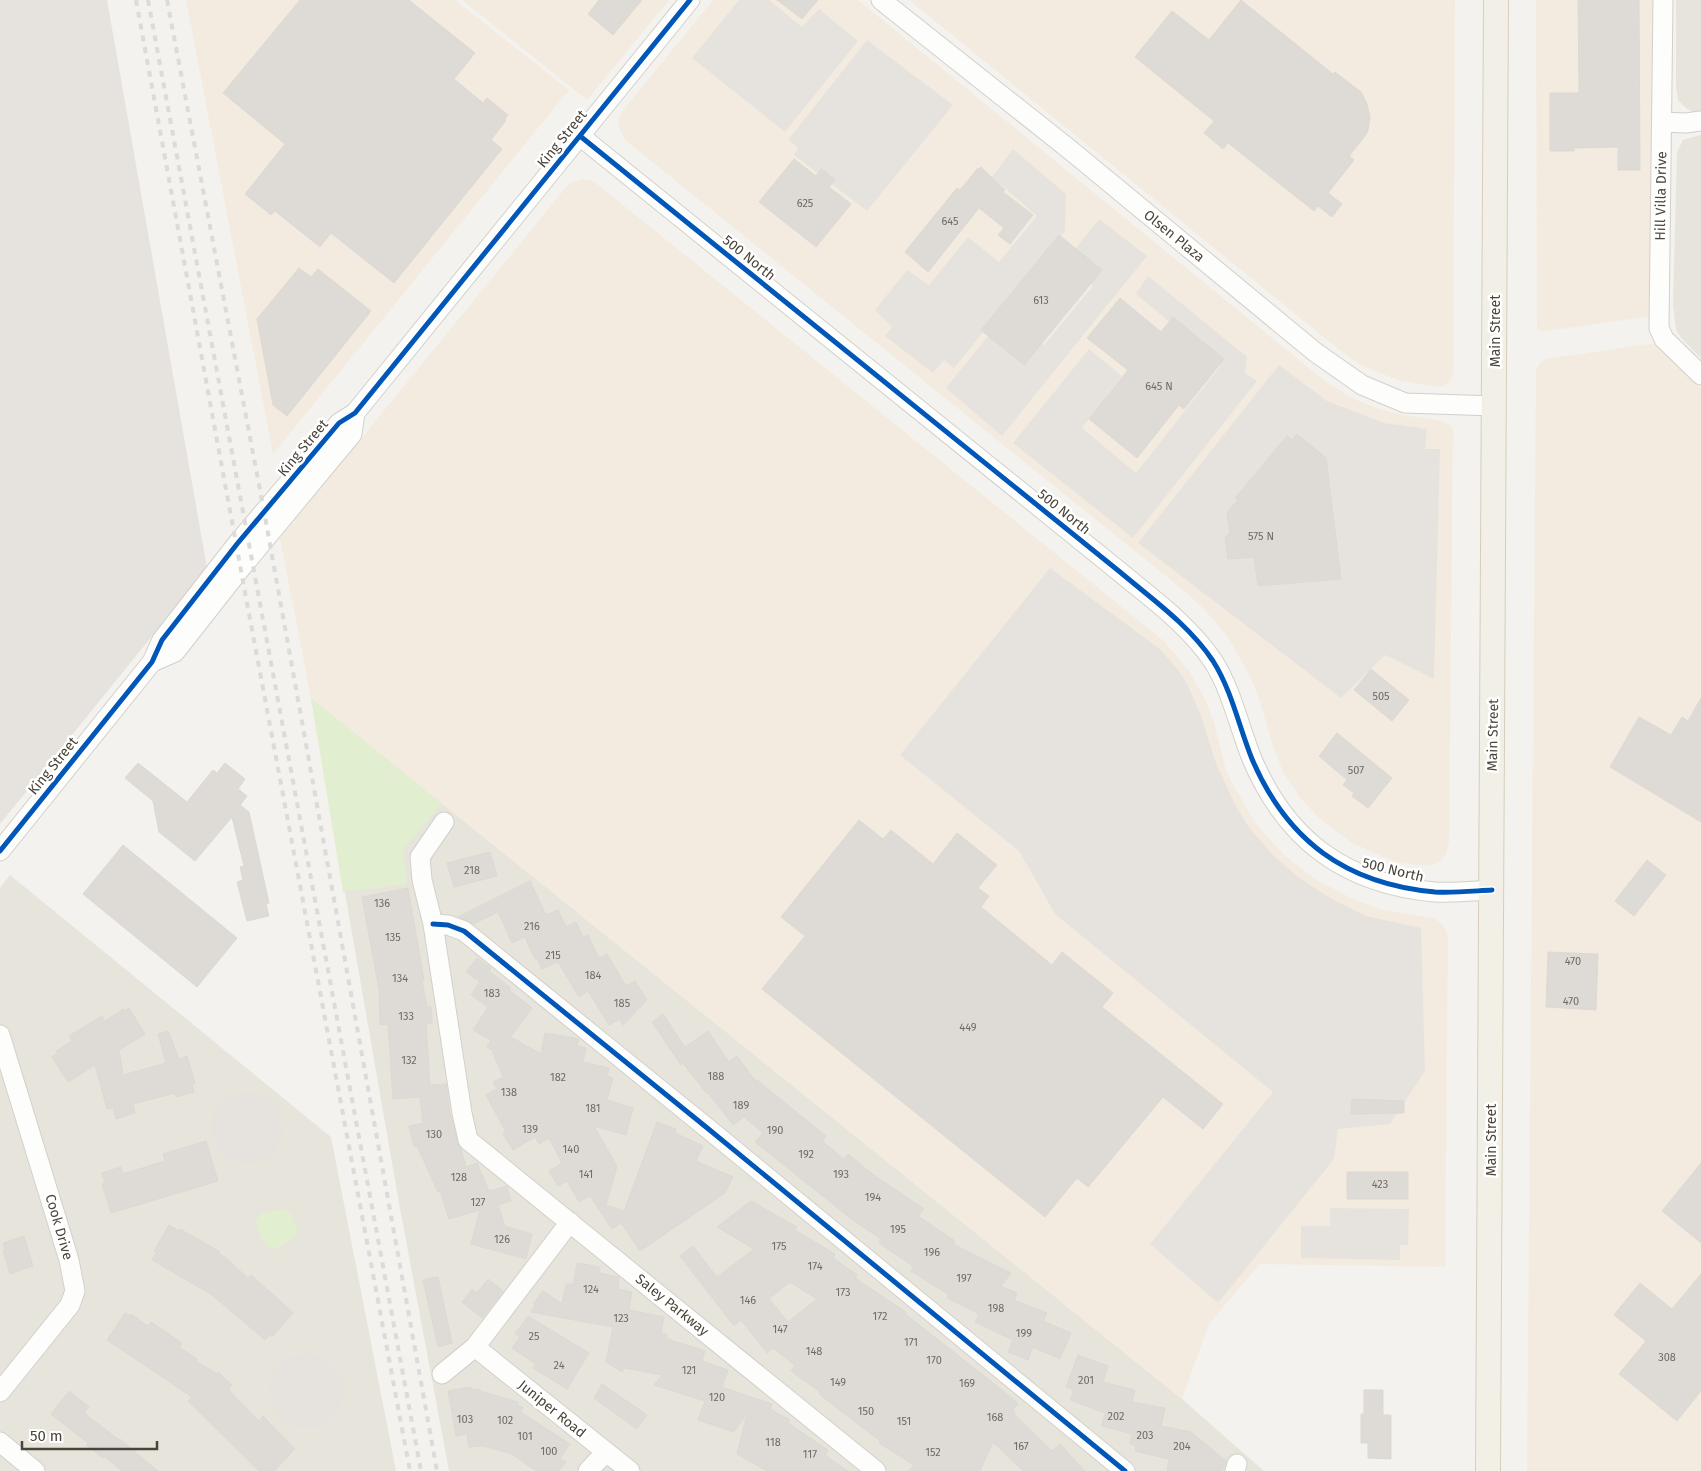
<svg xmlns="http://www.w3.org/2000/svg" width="1701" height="1471" font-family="'Fira Sans',sans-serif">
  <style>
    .residential { fill: #e7e4dc }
    .commercial { fill: #f3ebdf }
    .industrial { fill: #e6e2de }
    .green { fill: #e1eecf }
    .parking { fill: #e6e3df }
    .building { fill: #dedbd6; stroke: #dcd9d4; fill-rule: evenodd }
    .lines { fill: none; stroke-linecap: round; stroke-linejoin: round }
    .minor-casing { stroke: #d2d0cb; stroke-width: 21 }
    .major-casing { stroke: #d6cebb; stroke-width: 26 }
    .minor { stroke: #fdfdfc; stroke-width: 19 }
    .major { stroke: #f2efe6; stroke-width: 24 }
    .rail { stroke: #dbdbda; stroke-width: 4; stroke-dasharray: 6 6; stroke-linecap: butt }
    .cycleway-casing { stroke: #fff; stroke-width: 8 }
    .cycleway { stroke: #0057b8; stroke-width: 5 }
    .labels { text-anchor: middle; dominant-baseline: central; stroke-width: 5; stroke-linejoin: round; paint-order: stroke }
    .number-label { font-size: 11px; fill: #706a61 }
    .street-label { font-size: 14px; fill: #4b4439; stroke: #fff }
  </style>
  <rect width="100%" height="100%" fill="#f4f2ee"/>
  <path class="residential" d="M1676,0H1701V113L1693,112L1687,109L1678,100L1676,87Z
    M1701,135V358L1682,339L1676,330L1673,304L1677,152L1683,140Z
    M311,698L1182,1399L1264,1471H449L399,1203Z
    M10,875L331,1137L396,1471H0V888Z"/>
  <path class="commercial" d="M186,0H455L569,90L273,454Z
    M462,0H669L587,100Z
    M713,0H858L1326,382L1354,399L1376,408L1402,415L1438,420L1450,425L1453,430L1449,842L1446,854L1440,861L1432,865L1426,866L1401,863L1383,857L1352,843L1319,818L1301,799L1283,772L1272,743L1260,701L1249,674L1227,636L1205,610L1188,594L625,140L619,127V118L621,113Z
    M909,0H1455L1453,374L1450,381L1444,386L1436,387L1401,381L1362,366L1342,352Z
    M1536,0H1654L1651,316L1547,331L1542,332L1537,328Z
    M583,179L592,181L597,184L1164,641L1189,671L1205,699L1214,723L1226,770L1231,781L1256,824L1285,856L1317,880L1357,901L1384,910L1434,918L1443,925L1447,933L1448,938L1445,1267L1260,1264L1209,1324L1182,1399L311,698L280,538L567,186L571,182Z
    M1649,344H1659L1677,365L1701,389V1471H1527L1536,370L1540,363L1546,359Z"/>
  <path class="industrial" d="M0,0H107L207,568L0,824Z"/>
  <path class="green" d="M311,698L442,804L405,847L403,855L407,884L343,892Z
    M284,1209L290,1213L298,1232L292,1240L274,1249L263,1243L255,1222L260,1214Z"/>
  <path class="parking" d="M739,0H769L802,27L819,9L858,41L785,132L692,58Z
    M867,40L953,105L867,211L794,155L798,148L788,140Z
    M1013,149L1066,194L1065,231L954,368L944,360L933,373L885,336L892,327L875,310L907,270L929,285L968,237L999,262L1037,216L992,177Z
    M1099,219L1147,256L1002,436L946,388L1005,315L1044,345L1093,286L1064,263Z
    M1148,276L1247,357L1245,373L1257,381L1133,538L1013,443L1089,349L1122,376L1082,428L1136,473L1221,365L1136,294Z
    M1279,365L1327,401L1384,423L1427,429L1425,449H1440L1434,679L1385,655L1341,698L1138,543Z
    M1050,568L1160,649L1178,670L1187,684L1200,713L1217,766L1236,806L1250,829L1275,857L1298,877L1332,899L1366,916L1421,928L1425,1071L1390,1124L1338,1129L1334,1159L1218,1303L1150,1244L1273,1092L1055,914L1019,851L900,755Z
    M211 1128a36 36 0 1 1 72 0a36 36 0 1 1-72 0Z
    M1330,1208L1409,1209L1408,1245H1400V1260L1301,1258V1226H1330Z
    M269 1391a37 37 0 1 1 74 0a37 37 0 1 1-74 0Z"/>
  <path class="building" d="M300,0H409L475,53L454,79L483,103L487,98L508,115L505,119L506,120L491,140L502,149L394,283L331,233L320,247L275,211L271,215L245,194L285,144L223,93Z
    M599,0H642L613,35L588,14Z
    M777,0H818L802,19Z
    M1241,0L1333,74L1335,72L1361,92L1367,104L1370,117L1368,130L1365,136L1349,156L1354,160L1328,193L1342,204L1332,217L1318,206L1314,211L1228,143L1223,149L1204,133L1214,121L1135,57L1172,11L1209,40Z
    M1578,0H1639L1640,170H1618V147L1574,148V151H1550V93H1579Z
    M794,159L816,176L821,169L823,170L835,180L829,187L851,204L816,247L759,202Z
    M981,167L1005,190L1003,192L1033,215L1010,244L998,235L1004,228L979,208L928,272L905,252L957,188L960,190L978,168L979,169Z
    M1059,235L1102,270L1024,365L981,330Z
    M299,268L311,277L318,269L371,311L287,416L273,405L257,319Z
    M1120,298L1161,332L1173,317L1224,359L1184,409L1179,405L1137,458L1089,419L1128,370L1087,338Z
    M1297,434L1326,458L1341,579L1258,586L1254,557L1228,559L1225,537L1230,533L1227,512L1238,500L1235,498L1287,436L1292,440Z
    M1371,669L1409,700L1392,721L1354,690Z
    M1701,698V822L1610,767L1639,717L1671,735L1682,717L1688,721Z
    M1337,733L1392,778L1368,808L1352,796L1354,793L1343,785L1347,780L1319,756Z
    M138,763L187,802L213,770L217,773L225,763L245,779L238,789L247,796L240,805L249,812L269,903L266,904L269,916L247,921L237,882L243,880L240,867L244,866L232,817L195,861L159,832L153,801L125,778Z
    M859,820L883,839L891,830L933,864L957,833L997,865L978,888L989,896L981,907L1052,965L1062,952L1113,993L1102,1007L1223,1104L1203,1129L1163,1097L1088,1187L1077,1178L1045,1217L762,989L805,936L781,917Z
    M123,845L237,938L197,987L83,894Z
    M490,852L497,876L454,887L447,863Z
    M1647,860L1666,875L1634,916L1615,901Z
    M530,881L546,915L558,910L566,927L576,922L583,937L588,935L599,958L607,954L626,986L635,981L647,1000L623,1025L619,1019L609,1025L588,991L579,997L558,962L542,969L537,958L535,959L525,937L512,943L498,912L473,924L458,917Z
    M408,888L424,980L422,981L427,1007H431L432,1023L426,1024L430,1085L446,1084L450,1116L451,1115L457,1142L461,1149L466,1167L477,1163L489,1191L507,1186L511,1201L498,1205L505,1226L532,1234L526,1259L471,1244L480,1210L449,1219L440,1191L438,1192L417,1146L414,1147L409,1126L423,1123L420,1097L393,1099L388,1024L380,1025L379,989L362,897Z
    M1548,952L1598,954L1596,1010L1546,1007Z
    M477,958L491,968L489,971L511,988L509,990L532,1008L511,1037L541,1054L545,1033L579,1039L577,1046L586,1048L583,1062L609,1068L607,1076L613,1078L607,1100L633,1108L626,1135L594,1126L617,1166L606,1205L624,1211L657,1122L676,1129L675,1133L703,1146L696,1161L733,1177L725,1193L640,1251L621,1223L612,1229L590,1196L579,1202L567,1181L558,1186L549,1171L562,1163L549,1138L539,1144L535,1137L513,1150L503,1134L506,1132L486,1095L497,1089L493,1082L503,1077L492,1050L487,1047L491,1040L473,1030L488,1007L471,995L480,982L466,972Z
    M129,1008L145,1034L119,1050L123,1075L166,1063L158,1034L168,1031L179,1059L187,1056L195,1083L192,1084L194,1092L176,1097L175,1093L133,1104L135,1113L116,1119L113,1108L107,1109L95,1065L68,1082L52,1057L58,1053L56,1051L72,1041L69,1036L102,1016L105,1021L123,1009L124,1011Z
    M663,1014L685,1047L708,1031L729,1062L737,1056L756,1082L757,1080L826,1136L822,1141L844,1159L848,1154L871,1173L924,1209L918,1216L955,1241L953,1244L1011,1273L1001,1286L1017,1293L1014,1300L1047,1313L1043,1321L1071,1333L1060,1359L1033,1347L1028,1360L1008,1352L1013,1340L975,1322L979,1314L947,1298L949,1295L911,1271L914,1267L879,1243L881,1239L850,1218L755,1142L763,1133L744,1117L733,1125L708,1093L707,1094L683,1063L681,1065L652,1022Z
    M1352,1099L1404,1101V1113L1351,1114Z
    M206,1141L218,1181L111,1213L102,1184L105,1183L102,1173L121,1167L123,1174L165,1161L163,1154Z
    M1701,1163V1243L1662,1211Z
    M1347,1172H1408V1199H1347Z
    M751,1201L797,1227L795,1230L835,1254L833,1258L857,1275L855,1278L906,1312L905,1314L1001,1389L1018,1404L1013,1410L1015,1413L1014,1414L1052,1451L1060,1444L1085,1471H1023L993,1442L980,1471H909L914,1465L879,1443L880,1441L819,1394L820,1392L791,1371L795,1365L773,1348L767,1353L741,1320L734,1326L680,1256L693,1246L717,1277L754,1249L717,1227ZM790,1282L817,1299L788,1322L769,1299Z
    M169,1225L179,1231L180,1229L220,1252L219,1254L225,1257L248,1278L251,1275L286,1306L293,1313L272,1337L270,1335L265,1340L212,1295L152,1260L157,1252L154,1251Z
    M24,1236L33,1266L10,1274L3,1250L5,1249L3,1243Z
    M577,1263L600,1267L599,1273L619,1277L618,1289L632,1292L629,1310L664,1317L661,1333L667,1334V1339L705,1351L702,1361L728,1370L722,1387L772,1404L770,1409L790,1420L788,1423L828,1450L825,1455L848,1471H767L737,1454L747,1413L734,1432L698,1420L705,1401L654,1385L662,1375L624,1368L622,1372L606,1362L613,1327L531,1312L535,1305L533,1304L543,1291L562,1304L566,1284H573Z
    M1701,1274V1391L1677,1421L1619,1374L1646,1341L1614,1315L1640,1283L1672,1309Z
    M438,1277L452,1343L438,1347L423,1280Z
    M488,1279L503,1291L482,1318L462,1302L472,1289L477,1293Z
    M125,1313L130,1316L131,1314L148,1326L151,1322L182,1343L179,1347L197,1359L196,1361L217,1374L218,1372L232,1385L228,1389L259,1421L263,1416L295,1449L274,1471H259L188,1401L192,1397L107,1340Z
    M528,1316L589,1353L567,1389L533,1368L536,1364L512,1348L520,1337L515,1334Z
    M1078,1355L1108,1366L1103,1382L1135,1390L1132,1402L1165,1408L1161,1426L1191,1432L1226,1461L1222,1471H1167L1169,1459L1135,1451L1136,1446L1130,1444L1132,1434L1102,1426L1105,1413L1070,1400L1074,1390L1066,1387Z
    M602,1384L647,1415L637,1429L594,1398Z
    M471,1387L472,1390L480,1389V1391L518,1402L517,1405L523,1407L521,1412L570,1444L560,1458L566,1462L559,1471H536L512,1454L483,1446L469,1447L467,1434L456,1436L448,1391Z
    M1364,1390H1383V1415H1391V1459L1368,1458V1443H1361V1414H1364Z
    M69,1391L89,1407L84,1413L119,1440L120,1439L158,1471H122L104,1456L103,1458L86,1445L88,1443L51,1414Z"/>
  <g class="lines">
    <g class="minor-casing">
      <path id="minor" d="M881,0L1069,149L1315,352L1362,385L1405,403L1495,406
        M1663,0L1659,328L1664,339L1701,375
        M1662,122L1686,123L1701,121
        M580,136L1120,572C1152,599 1189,625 1213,661C1232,691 1239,727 1252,759C1287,841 1346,884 1435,892C1454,893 1473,891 1492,890
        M152,662L175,652L241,568L352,434L355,413
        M444,822L420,857L422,880L433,924L462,1113L468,1140L876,1471
        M0,851L152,662L162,640L237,544L339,423L355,413L690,0
        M433,924L448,925L464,931L706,1127L1125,1471
        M0,1035L69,1260L75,1291L70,1305L0,1392
        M475,1347L630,1471
        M442,1374L475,1347L570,1222
        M0,1442L35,1471
        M588,1471L606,1452
        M1235,1471L1237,1464"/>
    </g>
    <g class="major-casing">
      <path id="major" d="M1488,1471L1496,0"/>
    </g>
    <use href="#minor" class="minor"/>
    <use href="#major" class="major"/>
    <path class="rail" d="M136,0L244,587L410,1471
      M148,0L421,1471
      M167,0L264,511L437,1471"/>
    <g class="cycleway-casing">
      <path id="cycleway" d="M580,136L1120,572C1152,599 1189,625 1213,661C1232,691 1239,727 1252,759C1287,841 1346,884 1435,892C1454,893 1473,891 1492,890
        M0,851L152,662L162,640L237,544L339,423L355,413L690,0
        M433,924L448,925L464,931L706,1127L1125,1471"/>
    </g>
    <use href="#cycleway" class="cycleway"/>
  </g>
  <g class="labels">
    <g class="number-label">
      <text x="805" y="203">625</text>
      <text x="950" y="221">645</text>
      <text x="1041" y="300">613</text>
      <text x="1159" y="386">645 N</text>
      <text x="1261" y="536">575 N</text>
      <text x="1381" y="696">505</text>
      <text x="1356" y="770">507</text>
      <text x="472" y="870">218</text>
      <text x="382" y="903">136</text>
      <text x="532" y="926">216</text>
      <text x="393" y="937">135</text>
      <text x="553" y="955">215</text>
      <text x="1573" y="961">470</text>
      <text x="593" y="975">184</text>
      <text x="400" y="978">134</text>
      <text x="492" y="993">183</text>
      <text x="1571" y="1001">470</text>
      <text x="622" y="1003">185</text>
      <text x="406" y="1016">133</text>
      <text x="968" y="1027">449</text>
      <text x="409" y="1060">132</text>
      <text x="716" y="1076">188</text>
      <text x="558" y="1077">182</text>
      <text x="509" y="1092">138</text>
      <text x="741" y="1105">189</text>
      <text x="593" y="1108">181</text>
      <text x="530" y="1129">139</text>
      <text x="775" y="1130">190</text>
      <text x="434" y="1134">130</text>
      <text x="571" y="1149">140</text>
      <text x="806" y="1154">192</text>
      <text x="586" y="1174">141</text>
      <text x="841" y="1174">193</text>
      <text x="459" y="1177">128</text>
      <text x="1380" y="1184">423</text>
      <text x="873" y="1197">194</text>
      <text x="478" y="1202">127</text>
      <text x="898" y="1229">195</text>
      <text x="502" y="1239">126</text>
      <text x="779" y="1246">175</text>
      <text x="932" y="1252">196</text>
      <text x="815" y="1266">174</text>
      <text x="964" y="1278">197</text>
      <text x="591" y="1289">124</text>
      <text x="843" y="1292">173</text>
      <text x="748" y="1300">146</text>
      <text x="996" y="1308">198</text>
      <text x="880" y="1316">172</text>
      <text x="621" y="1318">123</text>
      <text x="780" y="1329">147</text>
      <text x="1024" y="1333">199</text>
      <text x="534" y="1336">25</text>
      <text x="911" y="1342">171</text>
      <text x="814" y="1351">148</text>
      <text x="1667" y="1357">308</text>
      <text x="934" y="1360">170</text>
      <text x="559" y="1365">24</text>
      <text x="689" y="1370">121</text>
      <text x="1086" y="1380">201</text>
      <text x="838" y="1382">149</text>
      <text x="967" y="1383">169</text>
      <text x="717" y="1397">120</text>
      <text x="866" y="1411">150</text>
      <text x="1116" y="1416">202</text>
      <text x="995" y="1417">168</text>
      <text x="465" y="1419">103</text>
      <text x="505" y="1420">102</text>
      <text x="904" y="1421">151</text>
      <text x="1145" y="1435">203</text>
      <text x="525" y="1436">101</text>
      <text x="773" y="1442">118</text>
      <text x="1021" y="1446">167</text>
      <text x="1182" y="1446">204</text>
      <text x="549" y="1451">100</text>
      <text x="933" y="1452">152</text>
      <text x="810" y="1454">117</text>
    </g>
    <g class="street-label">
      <text transform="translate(562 139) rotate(-51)">King Street</text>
      <text transform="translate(1661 196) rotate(-89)">Hill Villa Drive</text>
      <text transform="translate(1174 236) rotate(39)">Olsen Plaza</text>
      <text transform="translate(749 258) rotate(39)">500 North</text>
      <text transform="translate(1495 331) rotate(-90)">Main Street</text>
      <text transform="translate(303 448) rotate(-50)">King Street</text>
      <text transform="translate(1064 512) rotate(39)">500 North</text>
      <text transform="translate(1493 735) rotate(-89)">Main Street</text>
      <text transform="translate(53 766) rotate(-51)">King Street</text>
      <text transform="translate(1393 870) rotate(14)">500 North</text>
      <text transform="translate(1491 1140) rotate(-90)">Main Street</text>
      <text transform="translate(59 1227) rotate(74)">Cook Drive</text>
      <text transform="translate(672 1305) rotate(39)">Saley Parkway</text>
      <text transform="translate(552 1409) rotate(39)">Juniper Road</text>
    </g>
  </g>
  <path d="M22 1441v8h135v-8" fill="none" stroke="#4b4439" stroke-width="2.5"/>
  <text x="30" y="1441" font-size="15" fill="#4b4439" stroke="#ffffff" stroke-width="4" paint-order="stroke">50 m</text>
</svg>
